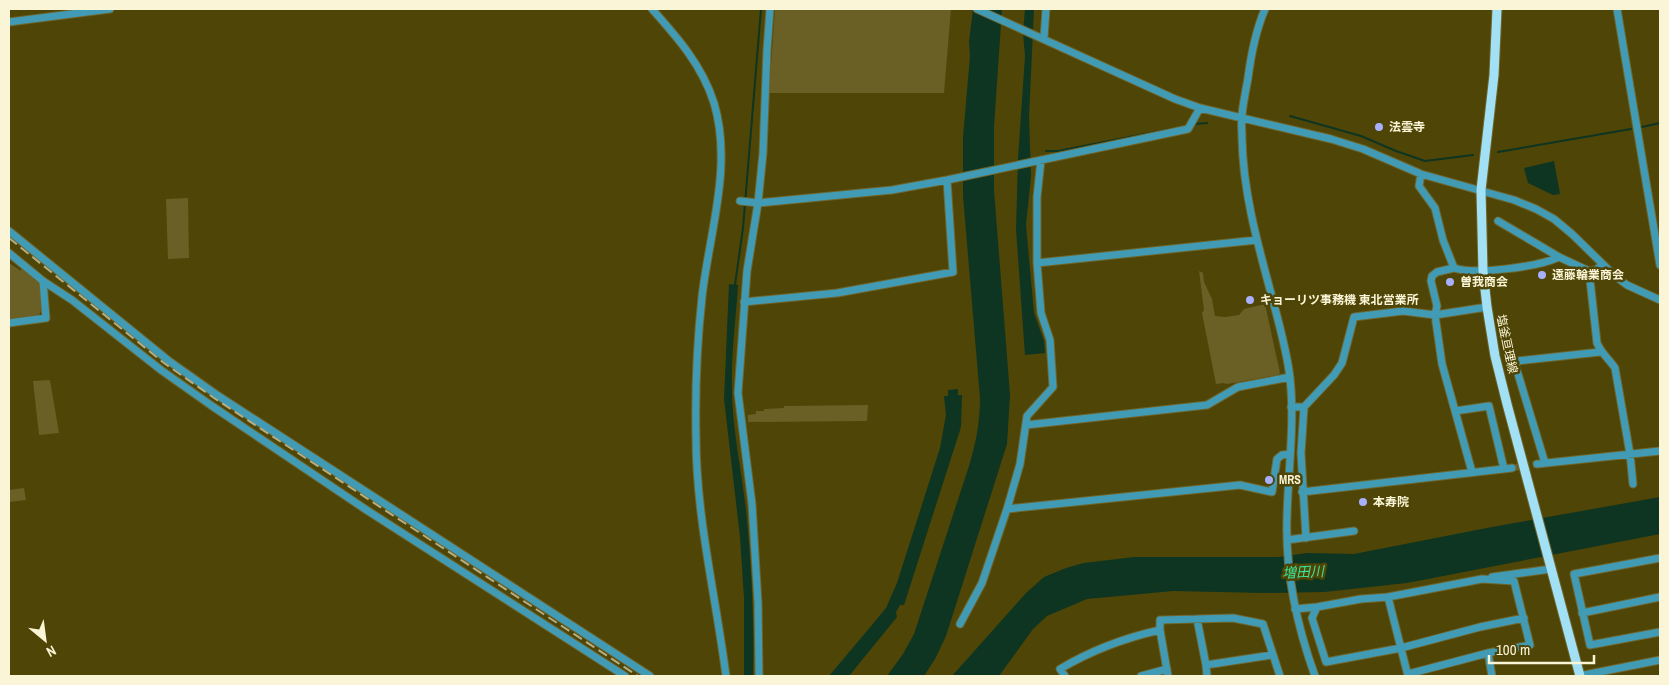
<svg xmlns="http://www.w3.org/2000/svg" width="1669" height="685" font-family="'Archivo Narrow','Noto Sans JP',sans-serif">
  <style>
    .green { fill: #6a5f25 }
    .water { fill: #0d3522 }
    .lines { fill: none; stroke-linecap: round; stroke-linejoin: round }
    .stream { stroke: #0d3522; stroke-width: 2 }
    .minor-tunnel { stroke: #695f25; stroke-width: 7; stroke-dasharray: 7 3.5; stroke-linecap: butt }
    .minor-casing { stroke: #6e652c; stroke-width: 9 }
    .major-casing { stroke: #6e652c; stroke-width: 11 }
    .minor { stroke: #429bb4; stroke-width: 7 }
    .major { stroke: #a2e1f5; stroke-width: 9 }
    .rail { stroke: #b5ae82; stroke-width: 2; stroke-dasharray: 10 5; stroke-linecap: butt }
    .poi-dot { fill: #a8b0fc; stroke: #4f4506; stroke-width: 2 }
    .labels { text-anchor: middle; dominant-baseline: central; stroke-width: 5; stroke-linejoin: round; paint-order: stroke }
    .poi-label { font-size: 12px; font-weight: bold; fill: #faf5d7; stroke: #4f4506; text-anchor: start }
    .street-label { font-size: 12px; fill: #faf5d7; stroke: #4f4506 }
    .water-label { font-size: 14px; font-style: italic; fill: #39e398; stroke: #4f4506 }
  </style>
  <rect width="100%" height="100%" fill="#4f4506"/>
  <path class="green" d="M775,9H951L944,93H769Z
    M188,198L189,258L168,259L166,199Z
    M9,263L21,271V267L39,281L43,308L39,315L9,320Z
    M1199,271L1203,273L1204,282L1212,299L1215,316L1225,317L1239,315L1244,309L1265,304L1280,373L1278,375L1227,384L1223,383L1216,384L1202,313L1204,310Z
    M50,380L59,433L39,435L33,381Z
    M868,405L867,421L748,422V415L756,414V411H764V409L784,408V406Z
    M24,488L26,500L9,502V490Z"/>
  <path class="water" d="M973,9H1002L994,127V190L1010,395L1007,444L946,636L935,659L924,676H887L903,654L914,634L969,466C976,443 980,422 980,398L963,196V137L970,56L969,42Z
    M1025,9H1034L1029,117L1031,176L1026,225L1034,313L1044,341L1045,353L1025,355L1016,229L1018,159L1025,56L1023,33Z
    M1554,161L1560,194L1553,195L1528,183L1524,168Z
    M729,284L738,285C736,319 731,354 732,388C732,432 743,476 747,520C752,572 754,624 753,676H744V598L740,537L724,399Z
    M958,389V395H962L961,427L904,605H900L896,612L897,617L849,676H829L877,619L886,608L897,583L940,448L946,415L944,396H948V390Z
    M1660,497V534L1407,583L1324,592L1264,593L1173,591L1087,599L1047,616L1033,629L999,676H952L1026,593L1044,577L1066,568L1084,563L1134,557H1278L1307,553L1354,554L1492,527Z"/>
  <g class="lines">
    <path class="stream" d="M1290,116L1361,136L1396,151L1425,161L1473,155
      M1195,124L1207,123
      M1642,127L1660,123
      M1046,151H1058L1176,128
      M1498,152L1631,129
      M735,285L743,228L761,9"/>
    <path class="minor-tunnel" d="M1512,468L1537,464"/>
    <g class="minor-casing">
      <path id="minor" d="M652,9C677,37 702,65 714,103C733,166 709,234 702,297C697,343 695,390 696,437C696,517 716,597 726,676
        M977,9L1175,99L1200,108L1331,139L1363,149L1421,174L1514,200L1536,209L1554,219L1572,234L1615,276L1627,285L1660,300
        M1265,9C1256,30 1251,55 1248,78C1246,90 1243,103 1242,115C1241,123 1242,131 1242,138C1243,193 1258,245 1272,297C1279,324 1287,351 1290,378C1295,424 1288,471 1287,517C1285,572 1297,626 1315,676
        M1617,9L1660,265
        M9,22L110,9
        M1044,38L1046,9
        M1421,174L1419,186L1435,208L1443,240L1454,268C1475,275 1538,267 1559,257
        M740,201L758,203L892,190L947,180L1188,129L1200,108
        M1498,221L1559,257L1589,271L1595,270L1603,265
        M9,231L169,361L217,395L650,676
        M9,253L43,281L72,300L161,370L212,406L365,509L625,676
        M1037,263L1257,240
        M1454,268L1437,272L1432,276L1431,281L1437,306L1435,315L1442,364L1472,472
        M1589,271L1597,343C1601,353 1609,359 1615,368L1630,454L1633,484
        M744,302L837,293L953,272L947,180
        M9,323L46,318L43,281
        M1291,407H1304L1334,375L1342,363L1354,317L1403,311L1435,315L1487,307
        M1304,407L1301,453L1306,538
        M1455,411L1489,406L1504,469
        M1026,425L1207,405L1238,387L1290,377
        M1545,463L1515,364L1517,361L1600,352
        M1537,464L1660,451
        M1302,492L1512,468
        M1007,509L1240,485L1272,492L1277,459L1282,455L1290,454
        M1287,540L1354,531
        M1660,558L1574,574L1590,645L1660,632
        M1492,577L1551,569
        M1388,597L1361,599L1317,607L1312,618L1326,662L1401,648L1480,627L1524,618
        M1295,609L1317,607
        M1582,613L1660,597
        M1197,619L1206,665
        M960,624L982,583L1007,509L1020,464L1027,416L1053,387L1050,340L1041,313L1037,263V197L1041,160
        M1160,630L1168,676
        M1408,674L1488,653
        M759,676L758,603L752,504L738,393L747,271L758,203L763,153L767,50L770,9
        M1065,676L1060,669C1092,650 1124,638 1160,630V620L1233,618L1263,624L1280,676
        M1141,676L1167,669
        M1207,676L1206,665L1272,655
        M1408,676L1388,597L1482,579L1514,581L1530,645L1488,653L1492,676
        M1579,676L1660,660"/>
    </g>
    <g class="major-casing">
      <path id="major" d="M1497,9L1494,75L1481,190L1483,271L1487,307L1495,356L1507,404L1580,676"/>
    </g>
    <use href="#minor" class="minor"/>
    <use href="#major" class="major"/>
    <path class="rail" d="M9,238L164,363L214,398L638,676"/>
  </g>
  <g class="poi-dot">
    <circle cx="1379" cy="127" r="5"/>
    <circle cx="1542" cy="275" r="5"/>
    <circle cx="1450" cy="282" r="5"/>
    <circle cx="1250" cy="300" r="5"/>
    <circle cx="1269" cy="480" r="5"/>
    <circle cx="1363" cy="502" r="5"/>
  </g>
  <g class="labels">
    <g class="poi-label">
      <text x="1389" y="127">法雲寺</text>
      <text x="1552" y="275">遠藤輪業商会</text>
      <text x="1460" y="282">曽我商会</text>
      <text x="1260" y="300">キョーリツ事務機 東北営業所</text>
      <text x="1279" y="480">MRS</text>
      <text x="1373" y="502">本寿院</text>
    </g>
    <g class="street-label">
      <text transform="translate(1507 344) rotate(78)">塩釜亘理線</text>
    </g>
    <g class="water-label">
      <text transform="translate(1303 572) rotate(-3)">増田川</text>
    </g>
  </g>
  <rect width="1669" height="685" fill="none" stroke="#faf5d7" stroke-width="20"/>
  <g transform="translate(45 640) rotate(151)" stroke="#4f4506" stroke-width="4" paint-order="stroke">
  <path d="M0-4L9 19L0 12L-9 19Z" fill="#faf5d7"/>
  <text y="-8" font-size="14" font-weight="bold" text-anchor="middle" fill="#faf5d7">N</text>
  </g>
  <path d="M1489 655v8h105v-8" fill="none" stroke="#faf5d7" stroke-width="2.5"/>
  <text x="1496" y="655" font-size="15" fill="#faf5d7" stroke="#4f4506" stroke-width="4" paint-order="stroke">100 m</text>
</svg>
